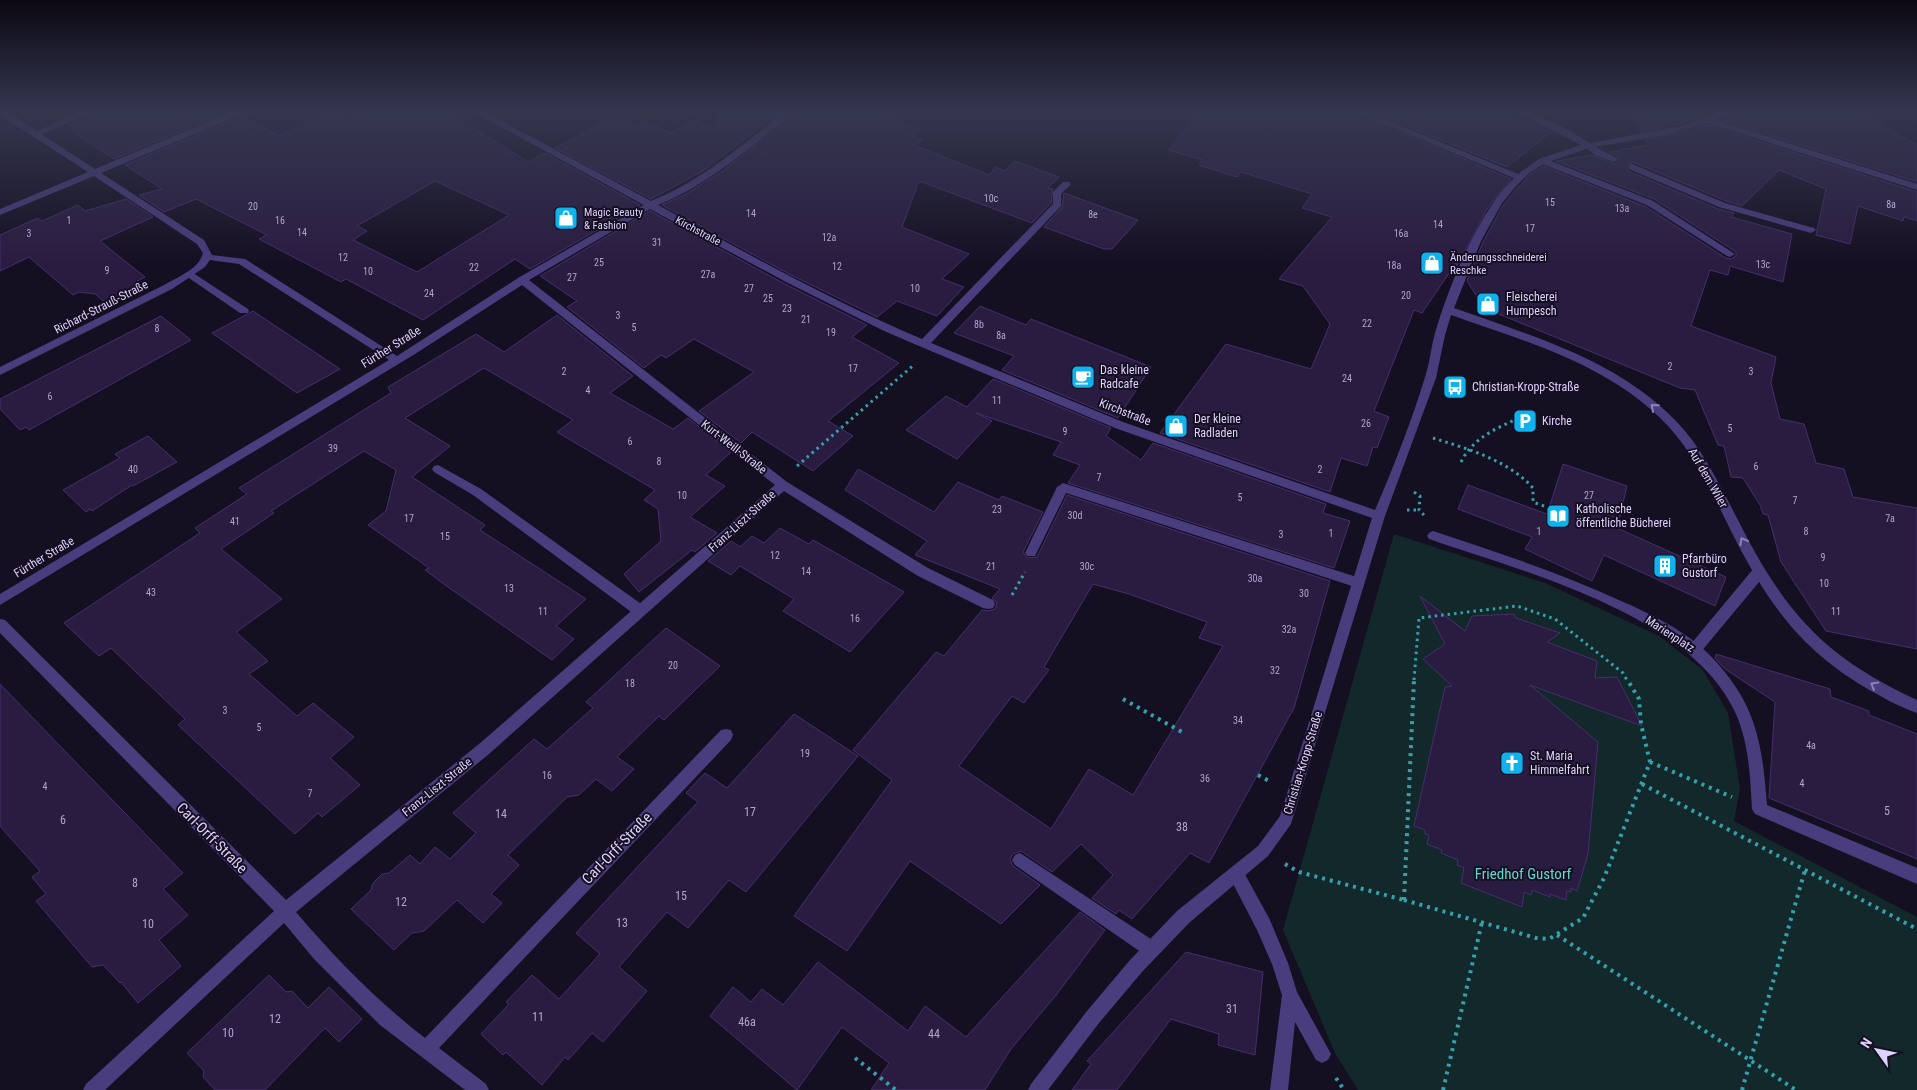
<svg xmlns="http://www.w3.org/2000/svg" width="1917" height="1090" font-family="'Roboto Condensed',sans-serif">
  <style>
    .green { fill: #12282b }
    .building { fill: #2a1c41; stroke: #452f6c; fill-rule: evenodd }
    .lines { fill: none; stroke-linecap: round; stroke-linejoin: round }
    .path-far1 { stroke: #35a1ad; stroke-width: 3; stroke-dasharray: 2.5 4; stroke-linecap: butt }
    .path { stroke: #35a1ad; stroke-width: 4; stroke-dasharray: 3 5; stroke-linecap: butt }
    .lane { fill: #493d7e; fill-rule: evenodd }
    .street { fill: #493d7e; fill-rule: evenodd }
    .oneway { stroke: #8c80b7 }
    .labels { text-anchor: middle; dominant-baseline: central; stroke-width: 4; stroke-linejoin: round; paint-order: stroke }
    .number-label { font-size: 10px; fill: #b1a4cd }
    .far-poi-label { font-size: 11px; fill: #ded2fc; stroke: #150f22; text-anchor: start }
    .far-street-label { font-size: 11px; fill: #ded2fc; stroke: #150f22 }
    .poi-label { font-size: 12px; fill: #ded2fc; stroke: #150f22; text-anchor: start }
    .street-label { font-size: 12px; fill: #ded2fc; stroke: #150f22 }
    .near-number-label { font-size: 12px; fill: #b1a4cd }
    .near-street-label { font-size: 15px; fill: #ded2fc; stroke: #150f22 }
    .near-park-label { font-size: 15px; fill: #62d8cd; stroke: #150f22 }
  </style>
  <rect width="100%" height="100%" fill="#150f22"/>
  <path class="green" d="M1394,534L1545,583L1659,636L1703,670L1728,713L1740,789L1734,821L1917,917V1090H1358L1335,1053L1283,930Z"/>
  <path class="building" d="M104,111H229L114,159L77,135L80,134L68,126Z
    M370,111H447L528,162L545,153L640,205L530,269L515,259L423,320L346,279L341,282L259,239L267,235L196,199L164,212L139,195L162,189L125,165L242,116L279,136L333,113L346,121ZM435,181L509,215L417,272L353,240L367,231L357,226Z
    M718,111H782L703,171L651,199L555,148L607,120L615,124L623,120L637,126L645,121L671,133L693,119L715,129Z
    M796,111H874L921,129L911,136L922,140L914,145L989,175L996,167L1004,171L1015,161L1059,177L1048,188L1053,189L1051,203L1032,223L919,181L902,227L969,254L942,279L964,287L937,316L897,301L877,317L789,274L662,205L686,194L724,170L778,128Z
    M1200,111H1351L1511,179L1487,209L1457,266L1456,263L1422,313L1414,310L1374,411L1389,417L1377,448L1373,447L1367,466L1341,458L1330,492L1160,433L1226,344L1311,369L1330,324L1303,286L1279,279L1332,217L1302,208L1312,194L1241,172L1237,177L1199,165L1203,160L1168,150Z
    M1370,111H1507L1551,132L1507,167Z
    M1631,111H1715L1680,124L1641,132Z
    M1734,111H1857L1917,145V182L1721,120Z
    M1708,125L1917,192V221L1904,217L1903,221L1858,206L1850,244L1816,235L1826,189L1779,170L1742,206L1726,201L1633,162L1627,165L1628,171L1718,209L1734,213L1731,217L1792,234L1783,282L1730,266L1728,275L1710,270L1691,326L1776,357L1771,383L1780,419L1804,424L1816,463L1844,469L1853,497L1917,508V649L1826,631L1781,562L1768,515L1763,514L1760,505L1743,478L1731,477L1724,446L1718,445L1695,390L1680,388L1484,308L1467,281L1483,242L1504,204L1530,174L1543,166L1646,207L1726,258L1731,259L1736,256V252L1654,199L1556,161L1592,155L1615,164L1620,158L1609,152L1648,145L1646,140Z
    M1064,193L1138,220L1112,249H1104L1044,227L1062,207Z
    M126,199L153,217L100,241L145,277L134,283L142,288L108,305L95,294L79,292L73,295L29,257L0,271V235L38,218L42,221L78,205L85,211Z
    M650,211L785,284L867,325L852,337L899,363L828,421L853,436L813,471L752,432L741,443L699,411L754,372L694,339L666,358L661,355L644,368L567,307L577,301L540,276Z
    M980,306L1026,325L1031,319L1151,367L1118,418L1002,370L1014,356L954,333Z
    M253,311L340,369L297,393L212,333Z
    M557,315L633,376L610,393L673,429L688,418L731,452L706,475L725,486L690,517L717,533L695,552L692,550L639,592L624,574L661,541L658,509L644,500L655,490L557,432L573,420L484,368L405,418L450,446L412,477L485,525L480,530L586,599L556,626L574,639L552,660L448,587L425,570L429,568L368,525L386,511L396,470L364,451L271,511L274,513L221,549L282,599L236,632L268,661L249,674L297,716L313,703L354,737L330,758L360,785L322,817L318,813L295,834L178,725L185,719L111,648L99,656L64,623L200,533L195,528L247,494L239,488L391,393L388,387L476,334L504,352Z
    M161,316L191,340L29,430L26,427L20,430L0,409V399Z
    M993,379L1111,428L1106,436L1141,460L1153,443L1326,504L1323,513L1350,521L1334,568L1068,483L1080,465L1053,455L1061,442L976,413L992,421L957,459L906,430L946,396L967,407Z
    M148,436L177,462L133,486L132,485L92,511L90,509L86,512L63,490L120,458L115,454Z
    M1563,464L1627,486L1617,528L1726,577L1715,606L1604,555L1592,581L1525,549L1532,537L1458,509L1468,485L1547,514Z
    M858,469L934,512L958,482L999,500L1002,496L1043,512L1023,552L1027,558L1037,557L1067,495L1330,581L1294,708L1209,863L1190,853L1132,919L1119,910L1116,914L1092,898L1113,875L1081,844L1052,872L1021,851L1013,854L1010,859L1013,866L1040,885L1001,924L910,861L847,951L794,916L892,780L853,750L936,652L944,656L982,610L988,611L995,609L997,603L992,598L1000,589L915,555L927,541L845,490ZM1093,584L1129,594L1207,622L1199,638L1223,646L1133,795L1089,769L1051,829L959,766L1012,696L1024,703L1049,670L1044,667Z
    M780,528L809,544L813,540L904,592L850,652L783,611L794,599L740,566L731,575L708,561L731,541L740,547L752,536L764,543Z
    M1420,596L1465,631L1472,616L1514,614L1516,618L1560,633L1547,642L1597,661L1595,678L1617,677L1642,726L1530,685L1598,742L1588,854L1577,891L1571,888V892L1567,891L1566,900L1550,894V897L1532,890L1531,895L1524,892L1522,907L1461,883L1464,868L1457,865L1458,860L1441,853L1442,850L1427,844L1429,835L1425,834V830L1414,826L1445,687L1452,686L1423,659L1445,644Z
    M666,628L720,666L664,720L659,716L617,757L634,769L612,791L596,779L579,795L567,797L508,855L519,865L491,894L502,903L483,923L457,900L424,931L412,933L394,950L351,909L371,890L373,883L382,874L389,873L410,855L420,864L435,847L450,859L476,833L453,813L534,739L547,749L593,708L586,702Z
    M1716,654L1830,689L1831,697L1869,711V715L1917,734V859L1769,798L1775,702L1725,669L1715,658Z
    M0,684L183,873L163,889L188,915L159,940L181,966L138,1003L121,982L120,983L103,965L92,967L36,901L46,894L32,877L40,871L0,826Z
    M794,714L858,756L746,892L729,880L688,928L667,912L619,967L647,991L603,1042L592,1033L568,1060L565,1057L542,1085L506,1052L503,1055L481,1034L509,1004L506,1002L532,975L559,999L600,954L576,933L698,802L686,793L705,773L727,788Z
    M1080,912L1105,930L1057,994L1011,1049L985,1090H871L889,1063L842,1027L797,1090L710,1016L733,987L751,1002L762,989L783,1005L818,962L908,1031L925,1006L966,1037Z
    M1186,952L1263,972L1255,1055L1218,1045L1219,1034L1171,1019L1117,1090H1072L1091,1064L1087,1061Z
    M269,975L286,992L292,991L308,1008L329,987L362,1019L339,1042L325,1028L265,1090H215L203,1077L204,1071L187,1053Z"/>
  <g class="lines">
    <path class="path-far1" d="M1433,438C1468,449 1508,460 1533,488V502L1549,508
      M1461,462C1473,438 1495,429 1519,418
      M797,466L915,364
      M1414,492L1420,496L1419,510L1424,515
      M1407,510H1419
      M1012,595L1025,572
      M1414,680L1419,618L1517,606L1555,619L1623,673L1627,680"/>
    <path class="path" d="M1123,699L1182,732
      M1650,762L1732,797
      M1258,775L1271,782
      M1642,784L1917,929
      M1285,864L1299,872L1404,900
      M1404,900L1536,938L1549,939L1583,918L1604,878L1650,762L1641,724L1639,699L1627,679
      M1404,900L1414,679
      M1557,935L1796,1090
      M855,1058L896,1090
      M1336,1078L1344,1090
      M1443,1090L1482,922
      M1742,1090L1805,870"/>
    <path class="lane" d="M82,111H94L38,136L31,134Z
      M1587,142L1618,159L1614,162L1595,155L1583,145Z
      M1543,158L1653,201L1735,254L1730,257L1727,256L1647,205L1540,163L1539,161Z
      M1632,164L1725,203L1814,228L1816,230L1811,233L1719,207L1629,169V165Z
      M190,271L248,309L249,311L248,313H240L186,276L185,274Z
      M438,465L481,489L644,606L646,610L644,614L639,615L634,614L473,495L434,472L432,469L434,466Z
      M1063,483L1363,579L1364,583L1363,587L1358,588L1066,493L1035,556H1027L1025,553L1057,487Z
      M1759,567L1764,568L1765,572L1764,576L1700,653L1695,655L1690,653L1688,649L1690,645L1754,568Z
      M1020,853L1157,943L1159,949L1157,955L1151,957L1145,955L1015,865L1012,860L1015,855Z
      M1236,866L1242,869L1269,918L1288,963L1297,992L1331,1054L1328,1060L1322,1063L1316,1060L1295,1022L1288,1090H1270L1282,995L1272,964L1257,930L1228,874L1230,869Z"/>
    <path class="street" d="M0,111H6L95,169L234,111H243L242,114L101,173L204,240L212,255L245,259L397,356L518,278L644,205L472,111H483L651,201C701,181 743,145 785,111H794C784,122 770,132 759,141C727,166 695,190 658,205C745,252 831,301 922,339L1053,204V192L1063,182H1069L1071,184L1061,194V206L931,343L1123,422L1375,510C1394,466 1412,420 1426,374C1430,361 1431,347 1435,333C1448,288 1479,211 1514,178L1353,111H1365L1518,174L1539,159L1581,145L1515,111C1537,111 1571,131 1590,143L1681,126L1721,111H1732L1716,120L1917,184V190L1708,123L1660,136L1589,148L1545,163L1529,173L1515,187L1502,203L1481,241L1454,308C1532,336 1616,359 1675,420C1704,449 1722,490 1741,526C1786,614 1826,658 1917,700V713C1899,707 1882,697 1866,688C1799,648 1767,602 1732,533C1714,497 1696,456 1668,426C1611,365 1527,342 1451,315L1445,335L1436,378L1385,516L1291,824L1268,856L1189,923L1142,972L1099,1023L1048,1090H1028L1031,1084L1087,1011L1130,960L1177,911L1258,846L1280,816L1372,518L1115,428L919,346L882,330L786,282L650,209L529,280L787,482L928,568L993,600L995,604L993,608L988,609L983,608L918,576L784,491L489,754L296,912C335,958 377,1001 425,1038L721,730L726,729L731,730L733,735L731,740L439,1048L486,1084L489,1090H465L380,1025L314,959L284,923L105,1090H83L86,1084L274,911L0,633V619L5,620L286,900L479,744L775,485L522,285L415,354L0,605V594L389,360L239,264L210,260L205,267L172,289L0,375V367L164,285C178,277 199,269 203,253L197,244L94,176L0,215V209L88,172L0,115Z
      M1433,531C1496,552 1561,573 1621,601C1649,613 1677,627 1700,646C1717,661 1732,679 1743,699C1761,732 1764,768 1767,805L1917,868V884L1755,814L1752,809C1750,776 1749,742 1735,712C1690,614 1524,572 1429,539L1427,536L1429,533Z"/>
  </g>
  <defs><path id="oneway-chevron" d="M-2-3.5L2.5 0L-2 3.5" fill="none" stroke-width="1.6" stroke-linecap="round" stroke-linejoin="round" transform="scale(1.25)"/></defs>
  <g class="oneway">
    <use href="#oneway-chevron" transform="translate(1654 407) rotate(-139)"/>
    <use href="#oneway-chevron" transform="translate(1743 541) rotate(-118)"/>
    <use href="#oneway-chevron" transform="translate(1874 685) rotate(-150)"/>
  </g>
  <linearGradient id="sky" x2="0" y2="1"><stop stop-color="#0c0813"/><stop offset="0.42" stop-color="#35374f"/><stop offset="1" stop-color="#35374f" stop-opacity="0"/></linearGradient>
  <rect width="1917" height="264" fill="url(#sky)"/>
  <defs>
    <g id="shop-square" transform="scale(1.25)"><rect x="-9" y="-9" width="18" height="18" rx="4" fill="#0eb3ed" stroke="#150f22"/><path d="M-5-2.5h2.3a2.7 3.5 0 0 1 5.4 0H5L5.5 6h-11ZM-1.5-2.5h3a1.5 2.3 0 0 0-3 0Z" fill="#fff"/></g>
    <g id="cafe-square" transform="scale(1.25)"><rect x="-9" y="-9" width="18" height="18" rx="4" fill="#0eb3ed" stroke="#150f22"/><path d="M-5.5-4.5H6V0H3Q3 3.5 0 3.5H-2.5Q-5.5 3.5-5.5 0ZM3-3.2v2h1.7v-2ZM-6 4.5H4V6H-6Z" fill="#fff"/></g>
    <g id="bus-square" transform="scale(1.25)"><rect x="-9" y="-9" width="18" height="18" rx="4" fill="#0eb3ed" stroke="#150f22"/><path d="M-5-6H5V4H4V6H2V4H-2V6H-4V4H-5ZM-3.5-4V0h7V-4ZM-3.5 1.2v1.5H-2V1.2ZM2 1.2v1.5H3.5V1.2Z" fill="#fff"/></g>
    <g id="parking-square" transform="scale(1.25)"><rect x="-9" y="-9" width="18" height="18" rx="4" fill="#0eb3ed" stroke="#150f22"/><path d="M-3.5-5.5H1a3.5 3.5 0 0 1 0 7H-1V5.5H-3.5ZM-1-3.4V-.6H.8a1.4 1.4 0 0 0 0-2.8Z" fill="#fff"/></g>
    <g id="library-square" transform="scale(1.25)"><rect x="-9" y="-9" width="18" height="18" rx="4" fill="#0eb3ed" stroke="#150f22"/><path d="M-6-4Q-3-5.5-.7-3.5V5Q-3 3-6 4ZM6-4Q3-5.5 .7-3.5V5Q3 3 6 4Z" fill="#fff"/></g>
    <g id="building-square" transform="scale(1.25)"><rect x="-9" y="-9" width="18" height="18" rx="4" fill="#0eb3ed" stroke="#150f22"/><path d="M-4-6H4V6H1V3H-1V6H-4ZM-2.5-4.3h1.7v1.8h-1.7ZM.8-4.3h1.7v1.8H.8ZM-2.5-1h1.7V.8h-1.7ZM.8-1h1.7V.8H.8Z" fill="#fff"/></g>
    <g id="church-square" transform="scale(1.25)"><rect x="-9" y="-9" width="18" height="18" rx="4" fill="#0eb3ed" stroke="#150f22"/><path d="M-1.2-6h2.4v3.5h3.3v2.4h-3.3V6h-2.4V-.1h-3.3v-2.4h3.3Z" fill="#fff"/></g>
  </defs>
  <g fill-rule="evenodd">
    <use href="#shop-square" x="566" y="218"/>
    <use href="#shop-square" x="1432" y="263"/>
    <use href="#shop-square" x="1488" y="304"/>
    <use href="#cafe-square" x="1083" y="377"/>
    <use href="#bus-square" x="1455" y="387"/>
    <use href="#parking-square" x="1525" y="421"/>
    <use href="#shop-square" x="1176" y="426"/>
    <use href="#library-square" x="1558" y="516"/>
    <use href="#building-square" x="1665" y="566"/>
    <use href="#church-square" x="1512" y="763"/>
  </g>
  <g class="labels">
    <g class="number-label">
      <text x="991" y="198">10c</text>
      <text x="1550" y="202">15</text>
      <text x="1891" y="204">8a</text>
      <text x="253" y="206">20</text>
      <text x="1622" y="208">13a</text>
      <text x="751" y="213">14</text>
      <text x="1093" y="214">8e</text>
      <text x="69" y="220">1</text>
      <text x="280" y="220">16</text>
      <text x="1438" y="224">14</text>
      <text x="1530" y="228">17</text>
      <text x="302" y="232">14</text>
      <text x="29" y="233">3</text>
      <text x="1401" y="233">16a</text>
      <text x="829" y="237">12a</text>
      <text x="657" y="242">31</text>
      <text x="343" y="257">12</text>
      <text x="599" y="262">25</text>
      <text x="1763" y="264">13c</text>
      <text x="1394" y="265">18a</text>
      <text x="837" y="266">12</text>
      <text x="474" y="267">22</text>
      <text x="107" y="270">9</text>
      <text x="368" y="271">10</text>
      <text x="708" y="274">27a</text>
      <text x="572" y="277">27</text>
      <text x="749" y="288">27</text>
      <text x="915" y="288">10</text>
      <text x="429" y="293">24</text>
      <text x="1406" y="295">20</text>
      <text x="768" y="298">25</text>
      <text x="787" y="308">23</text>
      <text x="618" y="315">3</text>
      <text x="806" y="319">21</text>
      <text x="1367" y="323">22</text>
      <text x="979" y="324">8b</text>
      <text x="634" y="327">5</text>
      <text x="157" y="328">8</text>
      <text x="831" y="332">19</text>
      <text x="1001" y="335">8a</text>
      <text x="1670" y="366">2</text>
      <text x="853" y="368">17</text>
      <text x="564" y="371">2</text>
      <text x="1751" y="371">3</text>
      <text x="1347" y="378">24</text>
      <text x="588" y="390">4</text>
      <text x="50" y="396">6</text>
      <text x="997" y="400">11</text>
      <text x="1366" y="423">26</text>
      <text x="1730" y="428">5</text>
      <text x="1065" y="431">9</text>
      <text x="630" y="441">6</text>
      <text x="333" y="448">39</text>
      <text x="659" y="461">8</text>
      <text x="1756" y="466">6</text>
      <text x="133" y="469">40</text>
      <text x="1320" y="469">2</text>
      <text x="1099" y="477">7</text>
      <text x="682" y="495">10</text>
      <text x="1589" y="495">27</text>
      <text x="1240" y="497">5</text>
      <text x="1795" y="500">7</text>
      <text x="997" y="509">23</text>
      <text x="1075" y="515">30d</text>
      <text x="409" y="518">17</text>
      <text x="1890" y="518">7a</text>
      <text x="235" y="521">41</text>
      <text x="1539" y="531">1</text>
      <text x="1806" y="531">8</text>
      <text x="1331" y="533">1</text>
      <text x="1281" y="534">3</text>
      <text x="445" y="536">15</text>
      <text x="775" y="555">12</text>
      <text x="1823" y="557">9</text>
      <text x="991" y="566">21</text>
      <text x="1087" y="566">30c</text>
      <text x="806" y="571">14</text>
      <text x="1255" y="578">30a</text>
      <text x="1824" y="583">10</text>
      <text x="509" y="588">13</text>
      <text x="151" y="592">43</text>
      <text x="1304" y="593">30</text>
      <text x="543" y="611">11</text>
      <text x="1836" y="611">11</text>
      <text x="855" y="618">16</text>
      <text x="1289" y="629">32a</text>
      <text x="673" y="665">20</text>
      <text x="1275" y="670">32</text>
      <text x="630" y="683">18</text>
      <text x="225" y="710">3</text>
      <text x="1238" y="720">34</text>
      <text x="259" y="727">5</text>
      <text x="1811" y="745">4a</text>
      <text x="805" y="753">19</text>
      <text x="547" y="775">16</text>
      <text x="1205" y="778">36</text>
      <text x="1802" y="783">4</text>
      <text x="45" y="786">4</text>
      <text x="310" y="793">7</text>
    </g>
    <g class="far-poi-label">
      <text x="584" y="212">Magic Beauty<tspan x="584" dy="13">&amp; Fashion</tspan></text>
      <text x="1450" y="257">Änderungsschneiderei<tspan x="1450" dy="13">Reschke</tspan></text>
    </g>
    <g class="far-street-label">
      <text transform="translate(698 231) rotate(28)">Kirchstraße</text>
    </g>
    <g class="poi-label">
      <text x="1506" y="297">Fleischerei<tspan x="1506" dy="14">Humpesch</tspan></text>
      <text x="1100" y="370">Das kleine<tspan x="1100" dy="14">Radcafe</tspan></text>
      <text x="1472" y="387">Christian-Kropp-Straße</text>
      <text x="1194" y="419">Der kleine<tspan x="1194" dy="14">Radladen</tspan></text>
      <text x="1542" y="421">Kirche</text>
      <text x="1576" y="509">Katholische<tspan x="1576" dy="14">öffentliche Bücherei</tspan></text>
      <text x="1682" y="559">Pfarrbüro<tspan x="1682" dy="14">Gustorf</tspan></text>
      <text x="1530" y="756">St. Maria<tspan x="1530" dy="14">Himmelfahrt</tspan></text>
    </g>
    <g class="street-label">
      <text transform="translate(101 307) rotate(-27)">Richard-Strauß-Straße</text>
      <text transform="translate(391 347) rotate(-32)">Fürther Straße</text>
      <text transform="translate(1125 412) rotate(21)">Kirchstraße</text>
      <text transform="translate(734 447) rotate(38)">Kurt-Weill-Straße</text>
      <text transform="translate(1708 478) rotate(60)">Auf dem Wiler</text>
      <text transform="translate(742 521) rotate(-42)">Franz-Liszt-Straße</text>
      <text transform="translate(44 557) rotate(-31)">Fürther Straße</text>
      <text transform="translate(1670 634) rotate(33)">Marienplatz</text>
      <text transform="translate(1303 763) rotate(-73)">Christian-Kropp-Straße</text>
      <text transform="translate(437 787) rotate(-39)">Franz-Liszt-Straße</text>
    </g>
    <g class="near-number-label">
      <text x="1887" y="811">5</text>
      <text x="750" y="812">17</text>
      <text x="501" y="814">14</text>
      <text x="63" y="820">6</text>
      <text x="1182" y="827">38</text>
      <text x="135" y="883">8</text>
      <text x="681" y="896">15</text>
      <text x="401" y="902">12</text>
      <text x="622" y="923">13</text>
      <text x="148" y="924">10</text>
      <text x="1232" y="1009">31</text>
      <text x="538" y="1017">11</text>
      <text x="275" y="1019">12</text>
      <text x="747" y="1022">46a</text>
      <text x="228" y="1033">10</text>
      <text x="934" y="1034">44</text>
    </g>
    <g class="near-street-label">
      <text transform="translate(212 838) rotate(45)">Carl-Orff-Straße</text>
      <text transform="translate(617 848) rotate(-46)">Carl-Orff-Straße</text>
    </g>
    <g class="near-park-label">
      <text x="1523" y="874">Friedhof Gustorf</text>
    </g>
  </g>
  <g transform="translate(1877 1050) rotate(303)" stroke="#150f22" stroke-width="4" paint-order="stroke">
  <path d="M0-4L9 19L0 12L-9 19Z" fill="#ded2fc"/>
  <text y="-8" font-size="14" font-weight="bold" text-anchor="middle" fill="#ded2fc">N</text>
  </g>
</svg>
